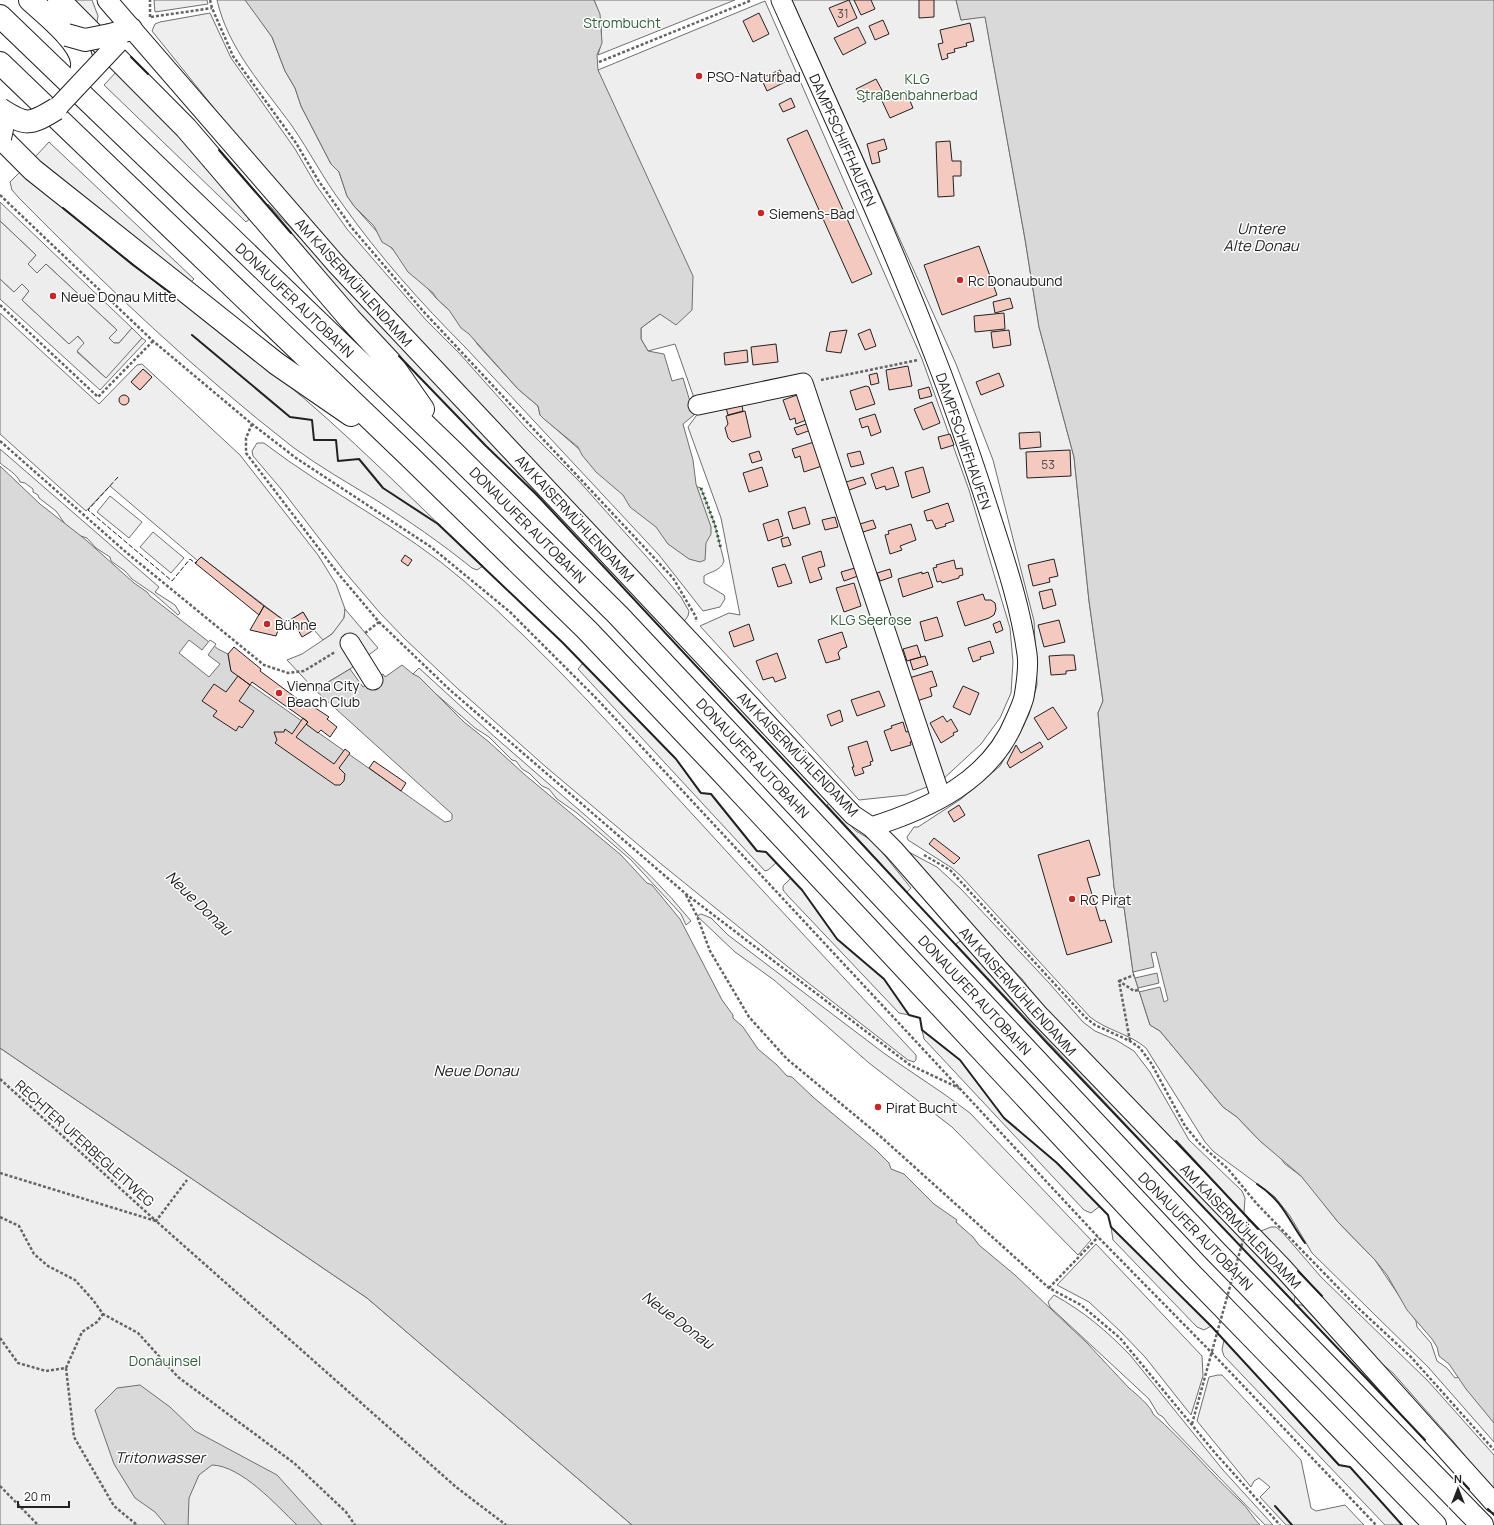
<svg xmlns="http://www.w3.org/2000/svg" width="1494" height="1525" font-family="Manrope,sans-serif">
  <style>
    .green { fill: #eee; stroke: #6f6f6f; fill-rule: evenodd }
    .parking { fill: #ededed; stroke: #6f6f6f }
    .water { fill: #d9d9d9; stroke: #6f6f6f }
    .pier { fill: #fff; stroke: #6f6f6f }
    .building { fill: #f3c9c0; stroke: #222 }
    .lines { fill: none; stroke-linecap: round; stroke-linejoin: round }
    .minor-casing { stroke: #222; stroke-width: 21 }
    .highway-casing { stroke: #222; stroke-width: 24 }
    .path { stroke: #646464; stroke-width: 2.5; stroke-dasharray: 3 2; stroke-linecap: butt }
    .minor { stroke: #fff; stroke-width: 19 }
    .highway { stroke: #fff; stroke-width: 22 }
    .minor-bridge-casing { stroke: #222; stroke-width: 21; stroke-linecap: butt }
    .highway-bridge-casing { stroke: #222; stroke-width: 24; stroke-linecap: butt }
    .path-bridge { stroke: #646464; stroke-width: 2.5; stroke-dasharray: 3 2; stroke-linecap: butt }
    .minor-bridge { stroke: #fff; stroke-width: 19 }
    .highway-bridge { stroke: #fff; stroke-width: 22 }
    .hedge { stroke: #2f5e38; stroke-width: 3; stroke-dasharray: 2 3; stroke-linecap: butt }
    .fence { stroke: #222; stroke-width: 1; stroke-dasharray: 5 2; stroke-linecap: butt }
    .wall { stroke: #222; stroke-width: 2 }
    .poi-dot { fill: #c62828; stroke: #fff; stroke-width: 1.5 }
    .labels { text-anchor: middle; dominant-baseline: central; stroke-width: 3; stroke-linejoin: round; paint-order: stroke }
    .number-label { font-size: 12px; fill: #564c4a }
    .park-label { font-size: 14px; fill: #2f5e38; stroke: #fff }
    .poi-label { font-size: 14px; fill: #222; stroke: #fff; text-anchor: start }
    .street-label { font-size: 14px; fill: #222; stroke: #fff }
    .water-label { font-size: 15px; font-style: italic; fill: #222; stroke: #fff }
  </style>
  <rect width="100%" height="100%" fill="#fff"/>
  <path class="green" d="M74,0H92L98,16L97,22Z
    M154,0H207L208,4L155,12Z
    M217,0H257L258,17L272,37L285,71L295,88L301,106L331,164L339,172L347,196L354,206L437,299L449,310L455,312L478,345L518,389L538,406L540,415L580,450L701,488L715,525L724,561C721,571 711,571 704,576V583L724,595L725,599L720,607L703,611L659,555L465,347C421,303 379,256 343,205C324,180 310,152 292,126C264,87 228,49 217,0Z
    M594,0H735L598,55C604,37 602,18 594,0Z
    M792,0H956L961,20L985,16L1025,239L1039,327L1074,457L1089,601L1103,701L1098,713L1114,887L1118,907H1124L1133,972L1150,1025L1160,1031L1223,1107L1237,1117L1260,1141L1278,1155L1285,1164L1301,1176L1310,1186L1338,1222L1375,1260L1416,1321L1417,1327L1431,1343L1437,1361L1447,1368L1455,1378L1459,1377L1494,1410V1442L1428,1367L1312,1253L1290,1216L1275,1197L1214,1152L1205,1142L1146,1048C1130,1034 1108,1031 1090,1017L961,876L952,868L908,840L907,837L914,827H918L961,799L1000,766L1023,727L1029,714L1037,685L1034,621L993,460L956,364Z
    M765,1L922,359L969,490L1010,628L1013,662L1011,693L1000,718L981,744L940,782L906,795L859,800L700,626L729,613L740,615L721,518L688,427L699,412L675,344L648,351L641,339V328L660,314L598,70Z
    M210,13L231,58L295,149L316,185L347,229L426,320L459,353L526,428L578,480L653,564L681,597L686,606L689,611L688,616L683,623L284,195L152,31L155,24L160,22Z
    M118,70L252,217L246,222L104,85Z
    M49,142L194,279L190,283L93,207L35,157Z
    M22,170C102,244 191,307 276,375C349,434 414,502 483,566L477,570L472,568C441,543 409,521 376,500C348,483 320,467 294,448C196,372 106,286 19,198L12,190L10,182Z
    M0,202L132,328L119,343H114L109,338L117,330L46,264L37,273L28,264L36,255L0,221Z
    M268,204L546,498L542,501L486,446L379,335L335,286Z
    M0,279L14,292L22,284L29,291L22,300L69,344L77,336L85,343L77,352L105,377L142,338L146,341L100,390L0,299Z
    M0,313L99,404L137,365L142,364L240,455L318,555L336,584L345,609L344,618L338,627L332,634L323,640L314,630L303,612L286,622L201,557L198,561L110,486L86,511L0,434ZM143,369L152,377L140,390L131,382Z
    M257,443H264C329,493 403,528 464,581C548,653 620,736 695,817C768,897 842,976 916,1055V1060L914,1062L908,1060L798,975L660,863L546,767L457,688L405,639L380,613L345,572L282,490L253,456L252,451Z
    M0,449L159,587L155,592L175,605L180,613L178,615L154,594L132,579L125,571L111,561L110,557L96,548L87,538L78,535L65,524L56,511L39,498L38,495L33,492V489L25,483L20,482C18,475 6,468 0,463Z
    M110,496L142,522L129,538L97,512Z
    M153,532L184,558L171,573L140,547Z
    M583,663L676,759L700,793L711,794L757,851L766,852L776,863L768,870L765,871L578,669Z
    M419,668C452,698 485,729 519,758C578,810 641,859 691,921L686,925L681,914L631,860L577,813L557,799L549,789L542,786L529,773L522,769L516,761L512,760L489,737L475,728L413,674Z
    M829,803L856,831L873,841L911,888L907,892L827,805Z
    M905,850L937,867L961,889L1050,984L1083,1022L1095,1031L1116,1040L1134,1051L1150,1072L1189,1140L1242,1191L1245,1198L1244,1213L1038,1001L1023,980L967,921Z
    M791,878L802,890L837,939L884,979L909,1015L899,1013L788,896L783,890V886Z
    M701,914L711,918L728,935L885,1054L944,1094L970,1113L1091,1240L1078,1255L952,1127L869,1063L774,980L735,952L697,916Z
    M960,941L1295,1296L1294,1303L956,944Z
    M922,1030L960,1060L1004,1118L1057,1163L1100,1206L1091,1213L1084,1210L924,1039Z
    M0,1048L367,1298L632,1525H0Z
    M1111,1227L1211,1326L1204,1330L1197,1327L1113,1240Z
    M1271,1227H1276L1283,1233L1321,1277L1428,1381L1494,1455V1492L1453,1441L1393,1373L1363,1348L1329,1307L1322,1296L1261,1231Z
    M1096,1244L1202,1356L1203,1376L1191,1415L1145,1357L1120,1331L1089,1302L1057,1285Z
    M1054,1295C1083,1311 1107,1331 1130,1355L1223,1470L1273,1525H1265L1169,1425L1163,1417L1158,1414L1149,1399L1050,1307L1048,1302Z
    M1296,1305H1302L1390,1398V1402Z
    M1224,1340L1338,1465L1350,1467L1402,1525H1385L1224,1356L1222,1350Z
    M1218,1375H1222L1301,1460L1311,1508L1316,1511L1345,1505L1364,1525H1286L1260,1497L1270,1487L1259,1478L1254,1481L1251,1487L1197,1421L1209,1377Z"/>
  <path class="parking" d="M0,221L36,255L28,264L37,273L46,264L117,330L109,338L114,343H119L132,328L142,338L106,378L77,351L84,343L78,336L69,344L22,300L29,291L22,284L14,292L0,279Z
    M345,609L378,648L350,669L315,690L287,660L302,654L332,634L344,618Z"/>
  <path class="water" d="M245,0H594L600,14L602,43L597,55L598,70L693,276L692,310L676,325L660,314L641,328V339L648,351L664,354L672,381L683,378L694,415L683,424L693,460L696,484L711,527V534L706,543L705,560L700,562L689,559L668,544L656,527L630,507L623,495L596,472L582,455L578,447L544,419L540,415L538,406L518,389L469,334L461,328L449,310L437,299L433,293L408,272L392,248L382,242L374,226L354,206L347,196L339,172L331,164L301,106L295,88L285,71L272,37Z
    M956,0H1494V1423L1466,1389L1449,1364L1439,1356L1437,1347L1432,1339L1407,1310L1387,1275L1375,1260L1338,1222L1301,1176L1260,1141L1237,1117L1223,1107L1160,1031L1150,1025L1133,972L1124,907H1118L1114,887L1098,713L1103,701L1089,601L1074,457L1039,327L1025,239L985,17L961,20Z
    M0,466L40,504L86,540L134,583L147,592L150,596L218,649L228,654L231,671L445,822L450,821L452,819V814L315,690L350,669L363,687L383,674L385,677L402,665L413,674L419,677L464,722L489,742L524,774L621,855L647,883L652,885L680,919L722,1000L733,1015V1018L743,1027L758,1049L777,1065L787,1076L792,1077L813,1097L876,1150L889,1163L891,1169L904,1174L934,1204L957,1220L956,1222L973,1237L979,1245L1015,1275L1087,1343C1100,1357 1115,1373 1129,1388C1135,1393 1151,1406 1153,1414C1184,1441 1210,1473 1240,1501C1248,1508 1253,1518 1260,1525H632L367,1298L0,1048Z
    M140,1385L170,1407L195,1431L277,1475L322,1525H297C276,1505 242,1466 212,1465L199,1475L189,1498L188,1525H166L155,1512L135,1498L114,1464L95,1410L117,1388Z"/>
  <path class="pier" d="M189,640L202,650L210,640L216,644L208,655L220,664L209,677L179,653Z
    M1156,952L1168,1000L1164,1002L1160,987L1139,992L1138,988L1159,983L1157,973L1135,978L1133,972L1154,967L1151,953Z"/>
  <path class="building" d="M849,0L857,18L838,27L829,8Z
    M854,0H871L875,9L861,15Z
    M919,0H934V17L919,18Z
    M759,13L769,34L753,42L743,21Z
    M883,20L889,34L875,40L869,26Z
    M970,23L974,41L966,43L967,46L954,49L955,52L947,54L948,58L942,60L938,44L943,43L940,30Z
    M858,27L866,43L843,55L834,38Z
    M780,70L785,82L767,91L761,78Z
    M876,79L883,92L863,102L856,89Z
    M906,91L913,108L890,118L882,101Z
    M791,98L795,107L783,112L779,104Z
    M807,130L872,274L852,283L787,139Z
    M884,139L887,149L878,152L880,162L872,164L867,144Z
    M950,141L952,161H961V176H953L954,196L938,197L936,142Z
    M979,246L997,295L942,315L924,265Z
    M1010,298L1013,308L995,313L993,302Z
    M1004,313L1005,329L975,332L974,316Z
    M870,329L876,346L865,350L858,334Z
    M847,330L841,353L826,351L830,332Z
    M1009,330L1011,345L993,348L991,332Z
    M776,344L778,362L753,365L751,347Z
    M747,350L748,362L725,365L724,353Z
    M908,366L912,386L889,390L886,370Z
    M143,369L152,377L140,390L131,382Z
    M877,373L879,383L871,385L869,375Z
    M999,373L1004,386L981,395L976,382Z
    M866,386L869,387L875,404L856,410L850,391Z
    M929,387L932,396L920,399L918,390Z
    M797,395L806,420L796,424L795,418L790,420L783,400Z
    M119 400a5 5 0 1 1 10 0a5 5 0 1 1-10 0Z
    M741,400L743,411L728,415L725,404Z
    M932,402L940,423L923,430L914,409Z
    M745,411L751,437L732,442L728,438L725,428L728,424L726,416Z
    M875,414L881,432L871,436L868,426L862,428L859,419Z
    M809,423L811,430L797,435L794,428Z
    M1040,432L1041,447L1020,449L1019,433Z
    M950,434L954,445L941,449L938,437Z
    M814,442L825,465L804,472L800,456L795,458L792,449Z
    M1070,450L1071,476L1027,478L1026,452Z
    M759,451L762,460L752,463L749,454Z
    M860,451L864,464L851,467L847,454Z
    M762,467L768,486L749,492L743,473Z
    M893,467L899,486L886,490L885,486L876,489L871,474Z
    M923,467L930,492L912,498L905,472Z
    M863,477L866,484L849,490L846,482Z
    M948,503L954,521L945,524L946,526L936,529L932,520L927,521L924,511Z
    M805,507L810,524L793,529L788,512Z
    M835,517L838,527L825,530L822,520Z
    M778,519L783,536L768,541L763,524Z
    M873,520L876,528L863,532L860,524Z
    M911,524L916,540L900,546L902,550L890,554L885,535L889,534L888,531Z
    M788,537L791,545L783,547L781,539Z
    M821,551L825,566L818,568L822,579L810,583L802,557Z
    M405,555L412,560L408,566L401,561Z
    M201,557L264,606L259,615L195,563Z
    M1054,559L1058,576L1049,578L1050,582L1033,586L1028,565Z
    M954,560L956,569L962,568L963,575L959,576V578L942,583L941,581L937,582L933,568L937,567L936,565Z
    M785,564L792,583L778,587L772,568Z
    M855,568L858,576L844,581L841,572Z
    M890,569L892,577L880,581L877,573Z
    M922,572V574L928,572L933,587L903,597L898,579Z
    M854,583L861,606L844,612L836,588Z
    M1052,589L1056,605L1043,609L1039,592Z
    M983,594L985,600H991L995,603L996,609L994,615L989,618L965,626L957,602Z
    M264,606L282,619L276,636L250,630Z
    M303,612L314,630L302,637L292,619Z
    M937,617L943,636L925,641L920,622Z
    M1059,620L1065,642L1044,647L1038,625Z
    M1000,621L1003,630L996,633L993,624Z
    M749,624L754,640L734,647L729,632Z
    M842,632L847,647L841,649L838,653L840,659L826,663L818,640Z
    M990,641L994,653L980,657L981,659L973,662L968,648Z
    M917,645L921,657L907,661L903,649Z
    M234,647L261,669L260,671L303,703L305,701L329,717L327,719L337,727L330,737L321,730L318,733L306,724L308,722L252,682L250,685L231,671L228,654Z
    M777,653L786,678L775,682L773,677L763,680L756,661Z
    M1064,655H1074L1076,670L1066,671V674L1051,675L1049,656Z
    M925,656L928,665L913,670L910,660Z
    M932,671L937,686L930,688L932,696L917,701L909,678Z
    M238,676L250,685L239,701L254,711L242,728L239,726L236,731L213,716L217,711L202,701L214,684L226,692Z
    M963,686L979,693L970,715L953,707Z
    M879,691L885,706L857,716L851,700Z
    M1053,707L1067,728L1048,740L1034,718Z
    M840,710L843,721L831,726L827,715Z
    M943,716L947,722L951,719L958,731L953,733L954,735L941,743L930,723Z
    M303,718L308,722L296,737L334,764L345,749L350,753L339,768L345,774L344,781L340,785H335L275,743L277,740L274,732H284L285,729L292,734Z
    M903,722L906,732L911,731L914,741L910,742L911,745L891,751L884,731L892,728L891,726Z
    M867,741L873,761L870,762L871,765L862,768L864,773L855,776L852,767H854L848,747Z
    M1040,742L1043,747L1010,768L1007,763L1016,745L1021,753Z
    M374,761L406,783L401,791L369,768Z
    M959,805L965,815L954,822L948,812Z
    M934,838L960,858L954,864L929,844Z
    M1089,840L1100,875L1087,878L1100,921L1105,920L1112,942L1067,955L1038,855Z"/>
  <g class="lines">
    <g class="minor-casing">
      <path id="minor" d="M107,0L336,264L853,815L871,827L894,850L1038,1014L1282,1267L1494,1503
        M781,0C834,118 889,236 935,357C954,405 970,453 986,502C1002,552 1020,602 1027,654C1029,667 1026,685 1024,697C1022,705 1018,713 1015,720C991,780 929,809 871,827
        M698,405L803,383L941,798
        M350,643L373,680"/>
    </g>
    <g class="highway-casing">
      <path id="highway" d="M30,0C45,14 80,41 82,62C83,72 79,80 75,89
        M59,0L186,128L350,319L391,363L423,409
        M0,16L452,451L618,615L1214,1250L1482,1525
        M110,35L131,29
        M0,63L408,455L587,630L717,767L1189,1272L1435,1525
        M0,137L33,170L277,364L351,415"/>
    </g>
    <path class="path" d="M210,0L212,8L233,56L296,143L318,180L352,228L423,311L673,578L696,617V622
      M150,17V0
      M151,17L212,8
      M599,62L752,0
      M0,195L153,341L252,424L296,458L431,547L510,612L597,699L1098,1237L1212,1353L1376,1525
      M0,305L98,397L153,341
      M821,380L918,360
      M252,424L246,438V453L336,571L379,622L450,690L686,894L910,1065L959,1088
      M0,441L127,553L264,665L288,673L304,671L335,652
      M365,633L379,622
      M924,855L950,870L1085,1017L1095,1025L1130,1041L1140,1048L1151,1063L1185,1126L1200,1144L1228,1169L1257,1204L1356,1306L1411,1357L1494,1450
      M686,895L697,916L710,951L749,1017L787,1059L880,1136L1049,1288L1081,1305L1120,1338L1216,1454L1280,1525
      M1119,981L1134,975
      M1130,1041L1119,981L1134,991L1138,990
      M0,1079L156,1221L187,1180
      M0,1173L156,1221L456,1487L506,1525
      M0,1217L19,1226L34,1254L48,1266L75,1280L93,1300L103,1314L138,1333L178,1377L294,1463L346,1512L355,1525
      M1049,1288L1098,1237
      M0,1338L18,1363L46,1371L66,1368L74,1437L114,1506L137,1525
      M66,1368L82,1332L97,1322L103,1314
      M1192,1424L1217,1333
      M0,1486L38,1525"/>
    <use href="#minor" class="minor"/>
    <use href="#highway" class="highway"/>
    <g class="minor-bridge-casing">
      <path id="minor-bridge" d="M56,109L118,43"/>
    </g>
    <g class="highway-bridge-casing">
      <path id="highway-bridge" d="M67,35L85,40L110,35
        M0,109C26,126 30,125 56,109
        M0,119L2,129L0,138"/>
    </g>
    <path class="path-bridge" d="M1217,1333L1249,1219"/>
    <use href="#minor-bridge" class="minor-bridge"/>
    <use href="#highway-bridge" class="highway-bridge"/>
    <path class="hedge" d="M701,488L715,525L721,549"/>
    <path class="fence" d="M118,477L88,510L172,581L190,559L195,563L197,562"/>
    <path class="wall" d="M131,57L148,74
      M219,150L291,233
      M63,208L133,265L176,297
      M192,335L290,417L312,420L314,440H336L338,461L359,459L383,488L438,524L562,642L676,759L701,793L711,794L757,851L766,852L802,890L837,939L884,979L909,1015L920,1018L922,1030L960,1060L1004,1118L1057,1163L1108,1215L1111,1227L1211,1326L1339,1465L1350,1467L1402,1525
      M399,356L486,446L536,494L1048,1044L1425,1440
      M1176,1141L1258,1229
      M1257,1184C1284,1202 1287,1218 1305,1243
      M1298,1271L1322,1296
      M1458,1477L1469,1489
      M1275,1506L1292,1525
      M1488,1509L1494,1515"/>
  </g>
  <g class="poi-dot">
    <circle cx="699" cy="76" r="4"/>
    <circle cx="761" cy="213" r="4"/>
    <circle cx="960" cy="280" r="4"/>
    <circle cx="53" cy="296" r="4"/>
    <circle cx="267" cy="624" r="4"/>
    <circle cx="279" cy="693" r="4"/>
    <circle cx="1072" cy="899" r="4"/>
    <circle cx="878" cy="1107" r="4"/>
  </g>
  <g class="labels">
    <g class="number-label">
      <text x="843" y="13">31</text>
      <text x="1048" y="464">53</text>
    </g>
    <g class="park-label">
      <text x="622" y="22">Strombucht</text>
      <text x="917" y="78">KLG<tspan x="917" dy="16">Straßenbahnerbad</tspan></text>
      <text x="871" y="619">KLG Seerose</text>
      <text x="165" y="1360">Donauinsel</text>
    </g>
    <g class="poi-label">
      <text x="707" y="76">PSO-Naturbad</text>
      <text x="769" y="213">Siemens-Bad</text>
      <text x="968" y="280">Rc Donaubund</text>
      <text x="61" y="296">Neue Donau Mitte</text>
      <text x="275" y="624">Bühne</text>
      <text x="287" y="685">Vienna City<tspan x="287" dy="16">Beach Club</tspan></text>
      <text x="1080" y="899">RC Pirat</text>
      <text x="886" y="1107">Pirat Bucht</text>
    </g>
    <g class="street-label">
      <text transform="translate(843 140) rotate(66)">DAMPFSCHIFFHAUFEN</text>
      <text transform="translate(354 282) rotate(48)">AM KAISERMÜHLENDAMM</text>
      <text transform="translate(295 300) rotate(44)">DONAUUFER AUTOBAHN</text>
      <text transform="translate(964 441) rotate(71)">DAMPFSCHIFFHAUFEN</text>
      <text transform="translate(575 518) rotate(47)">AM KAISERMÜHLENDAMM</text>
      <text transform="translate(528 525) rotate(45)">DONAUUFER AUTOBAHN</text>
      <text transform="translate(798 754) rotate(46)">AM KAISERMÜHLENDAMM</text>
      <text transform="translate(753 758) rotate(47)">DONAUUFER AUTOBAHN</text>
      <text transform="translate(1018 991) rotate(48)">AM KAISERMÜHLENDAMM</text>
      <text transform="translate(975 995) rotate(47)">DONAUUFER AUTOBAHN</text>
      <text transform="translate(85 1143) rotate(42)">RECHTER UFERBEGLEITWEG</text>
      <text transform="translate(1241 1226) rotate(46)">AM KAISERMÜHLENDAMM</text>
      <text transform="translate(1196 1231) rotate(46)">DONAUUFER AUTOBAHN</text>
    </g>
    <g class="water-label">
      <text x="1261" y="228">Untere<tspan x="1261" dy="17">Alte Donau</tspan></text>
      <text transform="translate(199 903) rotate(44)">Neue Donau</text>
      <text x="476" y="1070">Neue Donau</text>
      <text transform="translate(678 1320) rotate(37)">Neue Donau</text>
      <text x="160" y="1457">Tritonwasser</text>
    </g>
  </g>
  <g transform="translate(1458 1489)" stroke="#ffffff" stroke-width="3" paint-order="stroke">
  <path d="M0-3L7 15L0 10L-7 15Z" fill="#222222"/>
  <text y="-6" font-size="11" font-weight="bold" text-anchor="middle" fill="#222222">N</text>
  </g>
  <path d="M18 1501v6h51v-6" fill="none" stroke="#222222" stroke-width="2"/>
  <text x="24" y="1501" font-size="12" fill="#222222" stroke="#ffffff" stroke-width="3" paint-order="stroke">20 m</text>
</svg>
